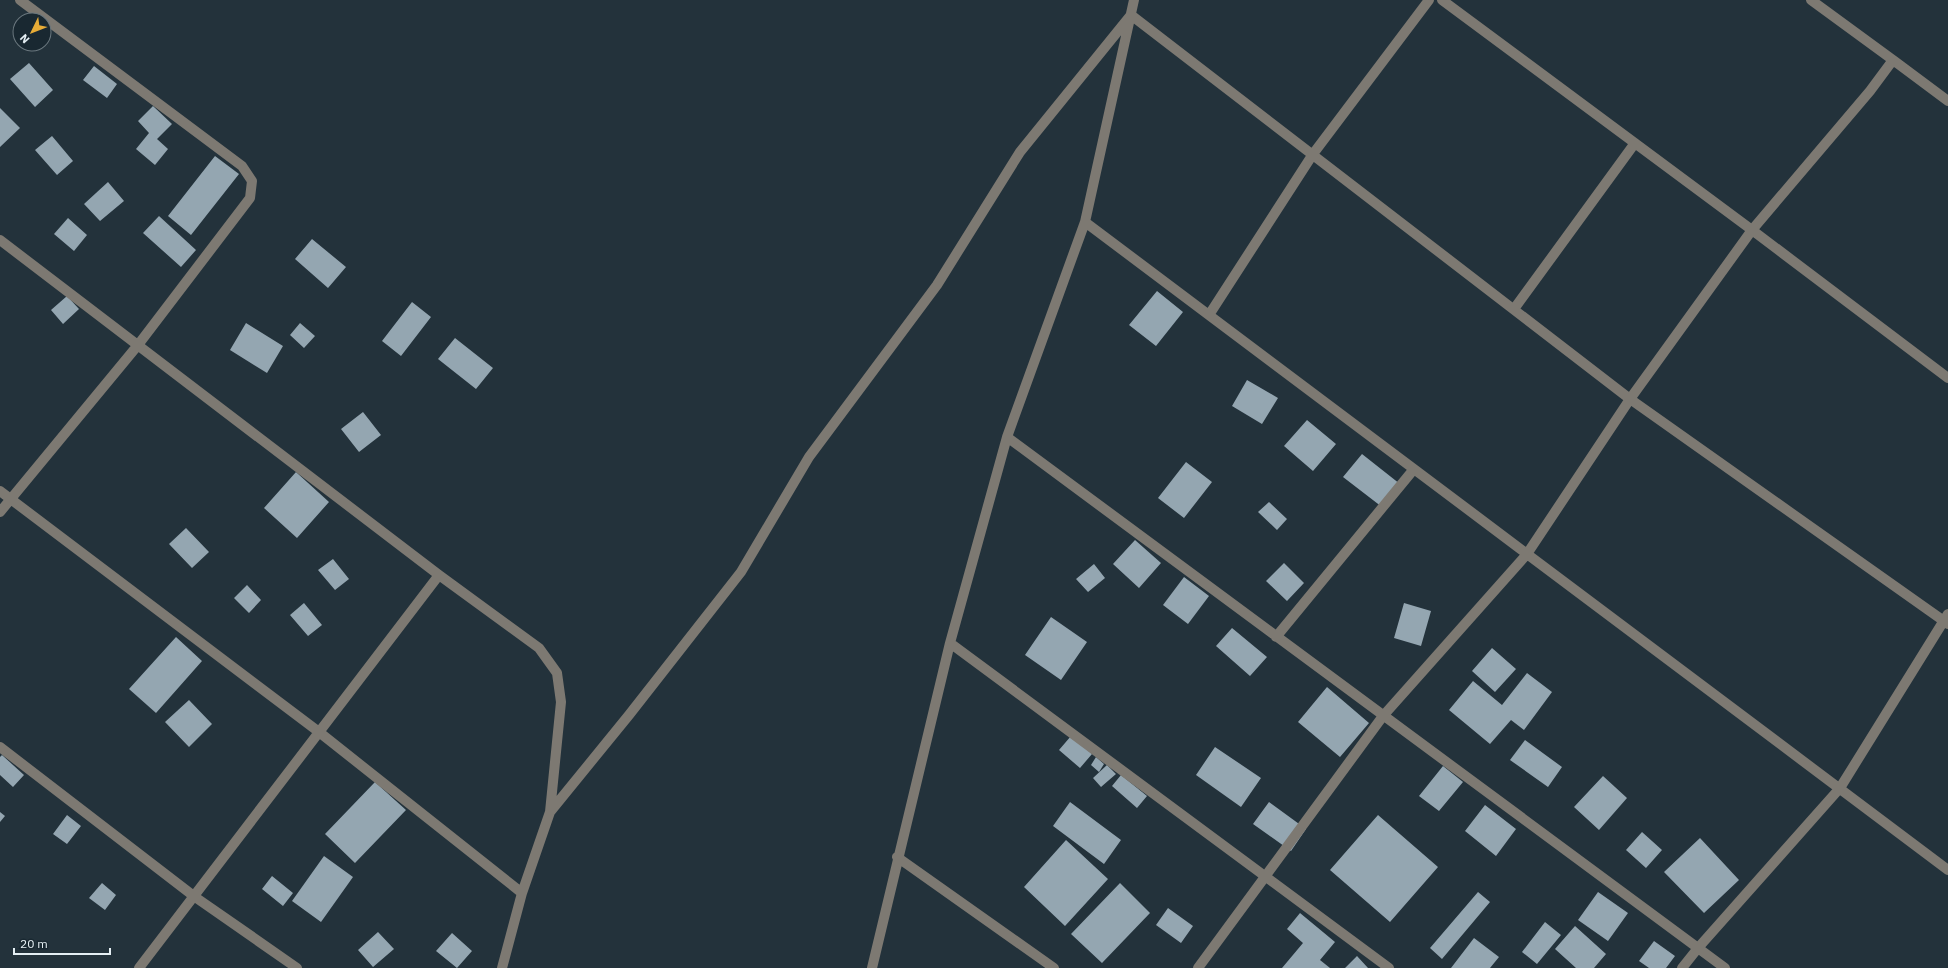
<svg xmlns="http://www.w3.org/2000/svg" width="1948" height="968" font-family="'IBM Plex Sans',sans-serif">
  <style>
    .building { fill: #94a6b1 }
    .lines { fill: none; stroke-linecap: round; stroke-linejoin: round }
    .minor { stroke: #7d7972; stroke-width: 10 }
  </style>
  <rect width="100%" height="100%" fill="#23323b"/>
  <path class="building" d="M29,63L53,90L35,107L10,79Z
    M94,66L117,84L107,98L83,80Z
    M153,106L172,124L157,139L168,149L155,165L136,149L149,133L138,121Z
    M0,108L20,128L0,147Z
    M52,136L73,161L57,175L35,150Z
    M215,156L239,174L191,235L168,216Z
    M108,182L124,201L100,221L84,204Z
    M159,216L196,250L181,267L143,233Z
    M68,218L87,235L74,251L54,234Z
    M312,239L346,267L328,288L295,259Z
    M1157,291L1183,312L1156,346L1129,325Z
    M67,296L79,309L63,324L51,310Z
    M412,302L431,317L401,356L382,341Z
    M246,323L283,346L267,373L230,350Z
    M300,323L315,336L304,348L290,335Z
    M455,338L493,368L476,389L438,359Z
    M1247,380L1278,398L1262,424L1232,406Z
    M363,412L381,435L359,452L341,429Z
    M1307,420L1336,444L1313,471L1284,446Z
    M1362,454L1400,484L1382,507L1343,477Z
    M1186,462L1212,482L1184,518L1158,498Z
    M296,472L329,502L297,538L264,508Z
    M1269,502L1287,519L1277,530L1258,512Z
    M186,528L209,552L192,568L169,544Z
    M1135,540L1161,563L1139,588L1113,564Z
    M333,559L349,579L335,590L318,570Z
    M1284,563L1304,583L1287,601L1266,581Z
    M1094,564L1105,578L1088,592L1076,579Z
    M1184,577L1209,596L1188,624L1163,605Z
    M247,585L261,600L249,613L234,598Z
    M304,603L322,625L308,636L290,615Z
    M1404,603L1431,611L1421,646L1394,638Z
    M1051,617L1087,642L1061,680L1025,655Z
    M1232,628L1267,657L1250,676L1216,646Z
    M176,637L202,661L156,713L129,689Z
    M1492,648L1516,669L1495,692L1472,671Z
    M1527,673L1552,692L1524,730L1511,720L1490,744L1449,710L1473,681L1502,705Z
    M1327,687L1369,723L1340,757L1298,722Z
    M189,700L212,724L189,747L165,722Z
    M1071,736L1092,754L1080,768L1059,750Z
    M1525,740L1562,767L1548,787L1510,760Z
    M1215,747L1261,778L1241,807L1196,775Z
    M2,755L24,775L13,787L0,775V757Z
    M1096,757L1104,764L1099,772L1091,765Z
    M1107,765L1116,774L1101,787L1093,778Z
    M1443,766L1463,782L1439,811L1419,796Z
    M1121,775L1147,796L1137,808L1112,786Z
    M1603,776L1627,798L1599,830L1574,807Z
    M375,782L406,810L355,863L325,834Z
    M1070,802L1121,840L1104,864L1053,826Z
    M1269,802L1306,829L1291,851L1253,824Z
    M1485,805L1516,829L1496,856L1465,831Z
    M0,812L5,816L0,822Z
    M67,815L81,826L67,844L53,834Z
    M1378,815L1438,867L1390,922L1330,870Z
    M1642,832L1662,850L1646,868L1626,850Z
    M1700,838L1739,880L1704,913L1664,872Z
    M1066,840L1108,879L1065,926L1024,887Z
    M324,856L353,877L321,922L292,901Z
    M272,876L293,893L283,906L262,889Z
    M102,883L116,895L105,910L89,898Z
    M1120,883L1150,913L1102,963L1071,934Z
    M1478,892L1490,902L1442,959L1430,948Z
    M1598,892L1628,913L1608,941L1578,920Z
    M1168,908L1193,926L1181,943L1156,925Z
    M1300,913L1335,942L1320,960L1330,968H1282L1303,943L1287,929Z
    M1545,922L1561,935L1537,964L1522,952Z
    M1575,926L1606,954L1594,968H1576L1555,949Z
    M378,932L394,949L373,967L358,950Z
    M452,933L472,951L457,968L436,951Z
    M1474,938L1499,957L1490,968H1451Z
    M1654,941L1675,956L1666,968H1649L1639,961Z
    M1357,956L1368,968H1345Z"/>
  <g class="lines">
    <path class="minor" d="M1442,0L1752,230L1948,378
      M1811,0L1893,60
      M1085,222L1948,870
      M0,240L439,575L539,648L557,673L561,702L550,812L522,893L502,968
      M1514,309L1635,143
      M1209,315L1313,154L1429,0
      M1007,437L1725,968
      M0,491L319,732L522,893
      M0,512L138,345L250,198L252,181L242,166L20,0
      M1276,637L1414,469
      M950,643L1389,968
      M0,747L195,897L297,968
      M550,812L629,715L741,572L809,457L937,285L1020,152L1131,15L1630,399L1948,624
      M897,857L1054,968
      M139,968L439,575
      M872,968L950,643L1007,437L1085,222L1134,0
      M1198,968L1383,716L1527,554L1630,399L1752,230L1870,91L1893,60L1948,101
      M1682,968L1698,948L1840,788L1948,614"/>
  </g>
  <g transform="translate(32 32) rotate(227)"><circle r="19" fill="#192831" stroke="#6b787f"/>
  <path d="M0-3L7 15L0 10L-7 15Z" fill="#e7ac37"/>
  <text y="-6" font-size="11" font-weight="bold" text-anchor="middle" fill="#e5eff4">N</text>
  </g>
  <path d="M14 948v6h96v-6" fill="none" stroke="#e5eff4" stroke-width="2"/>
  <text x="20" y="948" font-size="12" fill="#e5eff4" stroke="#192831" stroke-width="3" paint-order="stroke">20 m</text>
</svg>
